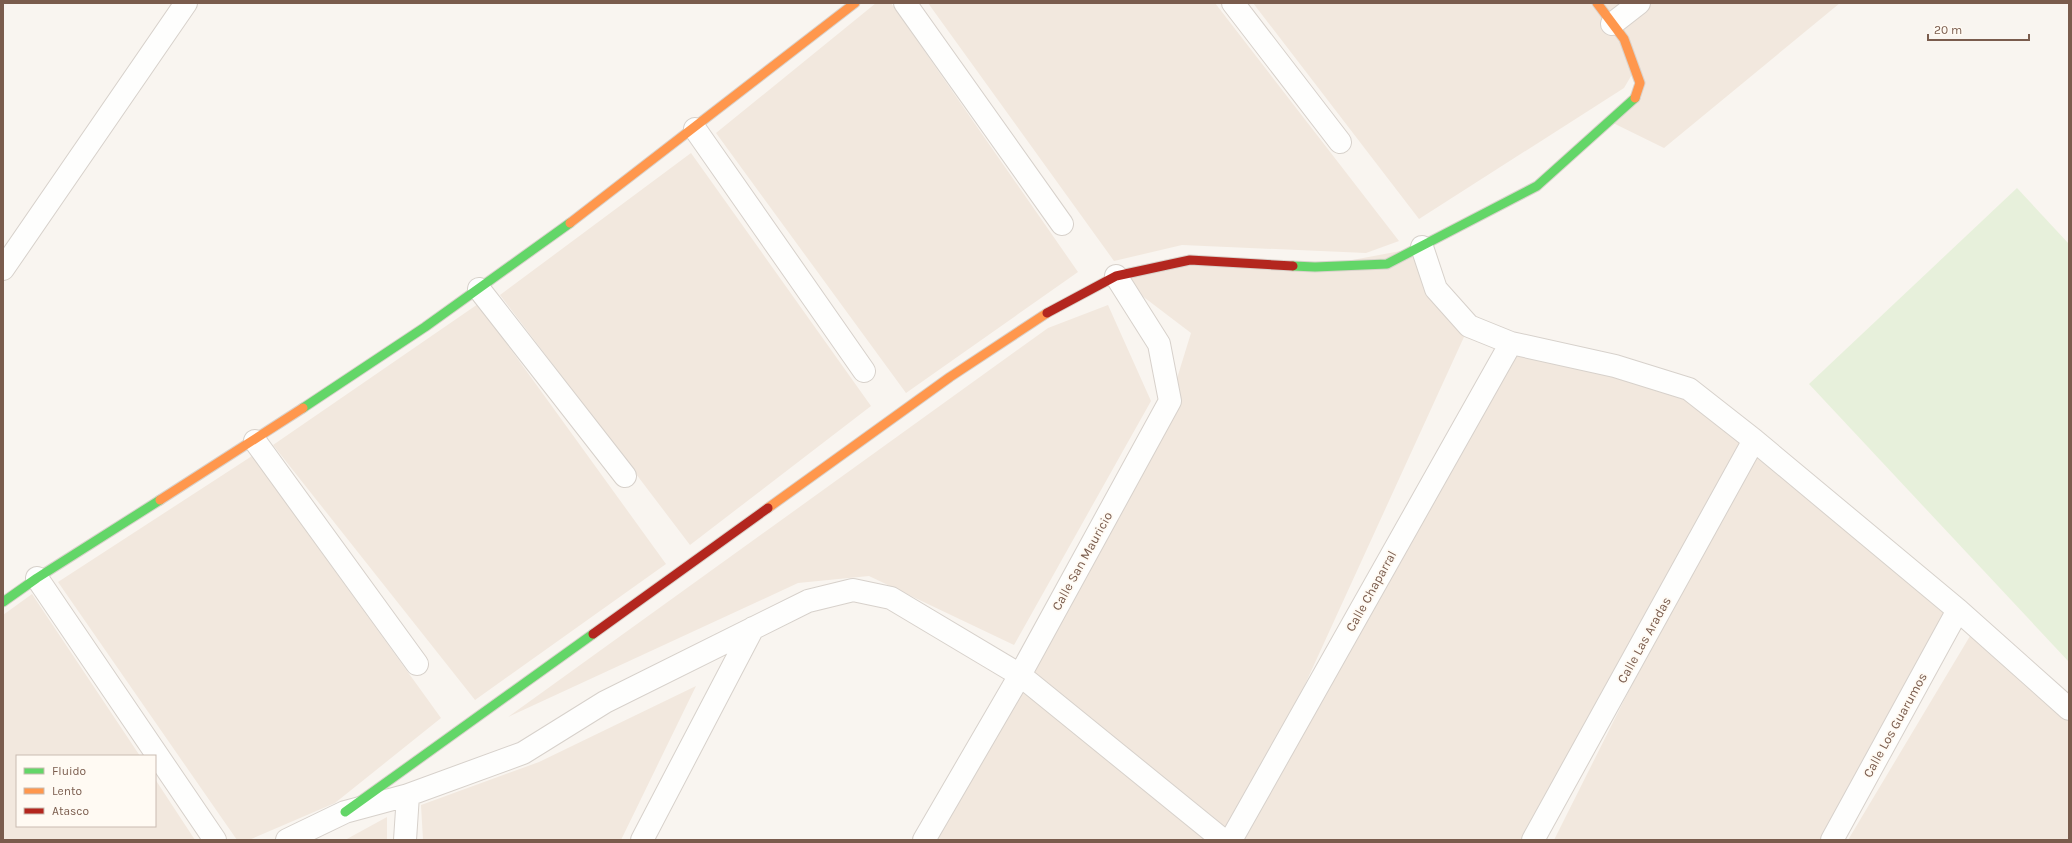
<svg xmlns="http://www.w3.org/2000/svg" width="2072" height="843" font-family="Karla,sans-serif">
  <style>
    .residential { fill: #f2e8de }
    .green { fill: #e7f0db }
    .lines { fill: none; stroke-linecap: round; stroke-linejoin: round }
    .street-casing { stroke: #d7d1cb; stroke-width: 24 }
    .fast-casing { stroke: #d9d2cb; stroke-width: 11 }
    .slow-casing { stroke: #d9d2cb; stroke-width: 11 }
    .jam-casing { stroke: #d9d2cb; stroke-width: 11 }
    .street { stroke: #fefefd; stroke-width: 22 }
    .fast { stroke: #63d668; stroke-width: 9 }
    .slow { stroke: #ff974d; stroke-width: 9 }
    .jam { stroke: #b3261e; stroke-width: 9 }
    .labels { text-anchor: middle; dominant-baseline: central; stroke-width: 3.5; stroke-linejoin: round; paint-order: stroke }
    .street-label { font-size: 13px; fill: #7a5c4d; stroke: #fffaf3 }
  </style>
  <rect width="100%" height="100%" fill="#f9f5f0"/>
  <path class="residential" d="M876,3H891L1078,272L906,393L716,133Z
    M928,3H1215L1399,241L1366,253L1182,245L1114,261Z
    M1253,3H1840L1664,148L1611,122L1640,83L1634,71L1624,88L1419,219Z
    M691,153L871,406L690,545L500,295Z
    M1422,247L1469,326L1249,807L1511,343L1689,389L1958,610L1832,840H1554L1748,453L1533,840H924L1170,401L1191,333L1116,276L1190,260L1315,267Z
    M478,304L666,564L475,700L273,445Z
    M1108,305L1151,401L1014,645L869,576L798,583L508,717L1048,328Z
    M252,456L441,718L335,803L249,840H237L58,582Z
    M32,594L140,756H17V826H155V779L195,840H3V615Z
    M1976,626L2069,709V840H1848Z
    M696,686L621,840H423L421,805L539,762Z
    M387,817V840H345Z"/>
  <path class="green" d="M2017,188L2069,244V662L1809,384Z"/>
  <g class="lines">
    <g class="street-casing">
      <path id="street" d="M905,3L1062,224
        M1233,3L1340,142
        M1612,24L1639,3
        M695,129L864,371
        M1422,247L1436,289L1469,326L1511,343L1615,366L1689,389L1754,440L1958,610L2069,709
        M3,269L186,3
        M479,289L625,476
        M255,441L417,664
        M37,578L215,840
        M287,840L345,812L408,795L523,753L605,702L808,601L853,590L891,598L1020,675L1223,840
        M405,840L408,795
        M642,840L753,628
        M924,840L1020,675L1170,401L1159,344L1116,276
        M1231,840L1511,343
        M1533,840L1754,440
        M1832,840L1958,610"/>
    </g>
    <g class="fast-casing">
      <path id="fast" d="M1293,266L1315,267L1387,264L1537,186L1635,98
        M303,408L425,327L570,223
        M3,602L37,578L160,500
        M345,812L593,634"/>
    </g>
    <g class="slow-casing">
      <path id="slow" d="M1597,3L1624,39L1640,83L1635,98
        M570,223L855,3
        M160,500L303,408
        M768,508L950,377L1047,313"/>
    </g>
    <g class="jam-casing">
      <path id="jam" d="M1047,313L1116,276L1190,260L1293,266
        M593,634L768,508"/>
    </g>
    <use href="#street" class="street"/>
    <use href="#fast" class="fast"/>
    <use href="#slow" class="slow"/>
    <use href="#jam" class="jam"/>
  </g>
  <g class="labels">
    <g class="street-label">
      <text transform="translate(1082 561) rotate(-61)">Calle San Mauricio</text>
      <text transform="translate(1371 591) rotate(-61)">Calle Chaparral</text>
      <text transform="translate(1644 640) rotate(-61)">Calle Las Aradas</text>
      <text transform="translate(1895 725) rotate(-61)">Calle Los Guarumos</text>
    </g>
  </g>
  <rect width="2072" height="843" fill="none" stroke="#7a5c4d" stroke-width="8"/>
  <rect x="16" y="755" width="140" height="72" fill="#fffaf3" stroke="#cabbb1"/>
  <rect x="24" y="768" width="20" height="6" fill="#63d668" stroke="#cabbb1"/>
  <text x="52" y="775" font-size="12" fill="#7a5c4d">Fluido</text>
  <rect x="24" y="788" width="20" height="6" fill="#ff974d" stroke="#cabbb1"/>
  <text x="52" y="795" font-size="12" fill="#7a5c4d">Lento</text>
  <rect x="24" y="808" width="20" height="6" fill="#b3261e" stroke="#cabbb1"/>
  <text x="52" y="815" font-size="12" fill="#7a5c4d">Atasco</text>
  <path d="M1928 34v6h101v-6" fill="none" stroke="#7a5c4d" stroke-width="2"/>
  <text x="1934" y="34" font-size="12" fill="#7a5c4d" stroke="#fffaf3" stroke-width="3" paint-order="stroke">20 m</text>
</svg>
